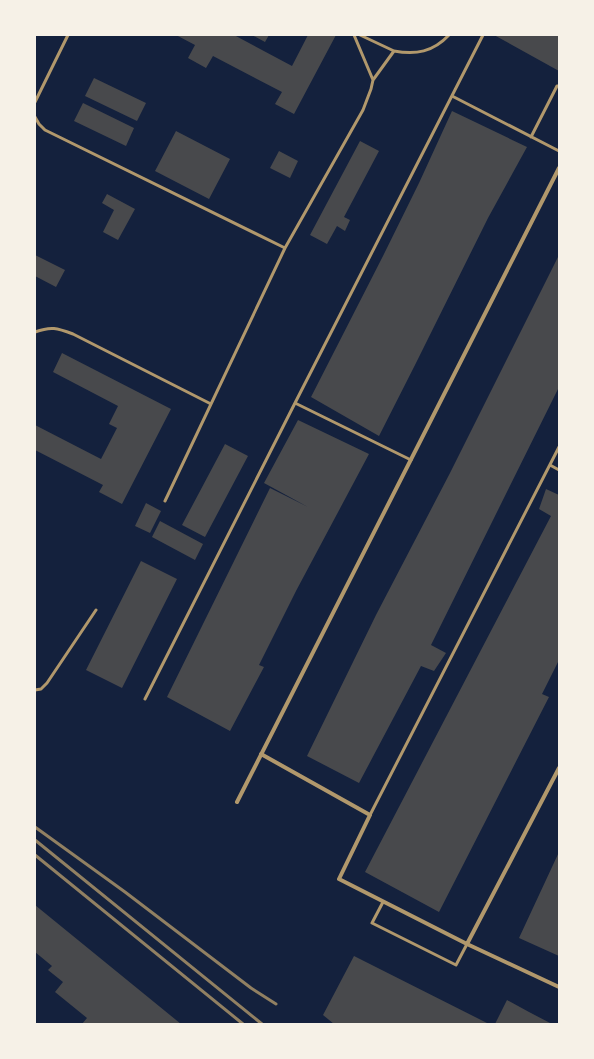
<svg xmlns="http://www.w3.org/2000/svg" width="594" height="1059" font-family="Bitter,serif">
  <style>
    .building { fill: #48494c }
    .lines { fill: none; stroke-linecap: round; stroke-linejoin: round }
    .service { stroke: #b1986c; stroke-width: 3 }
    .minor { stroke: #b1986c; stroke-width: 4 }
    .rail { stroke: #918062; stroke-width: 3 }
  </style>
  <rect width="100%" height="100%" fill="#14213d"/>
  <path class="building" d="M176,35H234L292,66L308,35H336L294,114L275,104L282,92L213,56L206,68L188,58L195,45Z
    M252,35H269L265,42Z
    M494,35H559V71Z
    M94,78L146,103L137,121L85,96Z
    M83,103L134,128L126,146L74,121Z
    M452,111L527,147L488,218L415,365L379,436L311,397L383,256L419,183Z
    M176,131L230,159L209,199L155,171Z
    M360,141L379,151L344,217L350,220L345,231L337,226L327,244L310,235Z
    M279,151L298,161L290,178L270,168Z
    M107,194L135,209L118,240L103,232L114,210L102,203Z
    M35,255L65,270L56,287L35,276Z
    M559,255V387L431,645L446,653L434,671L421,666L359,783L307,756L376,615L450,473Z
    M62,353L171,409L122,504L99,492L103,485L35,450V425L101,459L117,428L109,424L118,406L53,372Z
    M298,420L369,454L296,591L259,665L264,667L230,731L167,697L270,488L308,507L264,483Z
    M225,444L248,456L205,537L182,525Z
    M546,489L559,495V660L542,694L549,697L439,912L365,872L551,516L539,509Z
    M146,503L161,511L150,533L135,526Z
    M160,521L203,544L195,560L152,537Z
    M141,561L177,579L122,688L86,670Z
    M559,852V956L519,938Z
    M35,905L181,1024H82L87,1018L55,992L63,982L48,970L52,966L35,952Z
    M354,956L489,1024H334L323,1015Z
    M507,1000L529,1012L552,1024H495Z"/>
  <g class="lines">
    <path class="service" d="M360,35L394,51L373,80
      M394,51C416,55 433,52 449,35
      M452,96L559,151
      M35,102L68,35
      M35,117L39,124L45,130L285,248L165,501
      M531,137L557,86H559
      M285,248L363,110L371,89L373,80L354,35
      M35,332C51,326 57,328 73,334L211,404
      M295,403L411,460
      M550,465L559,470
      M35,690L41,689L47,683L96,610
      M145,699L295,403L483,35
      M370,815L559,447
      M383,902L372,923L456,965L467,944"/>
    <path class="minor" d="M261,754L370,815L339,879L467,944L559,987
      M237,802L559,168
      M467,944L559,768"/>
    <path class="rail" d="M35,827L125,892L251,988L276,1004
      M35,840L262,1024
      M35,855L243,1024"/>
  </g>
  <rect width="594" height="1059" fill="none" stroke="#f6f1e7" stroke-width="72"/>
</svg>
